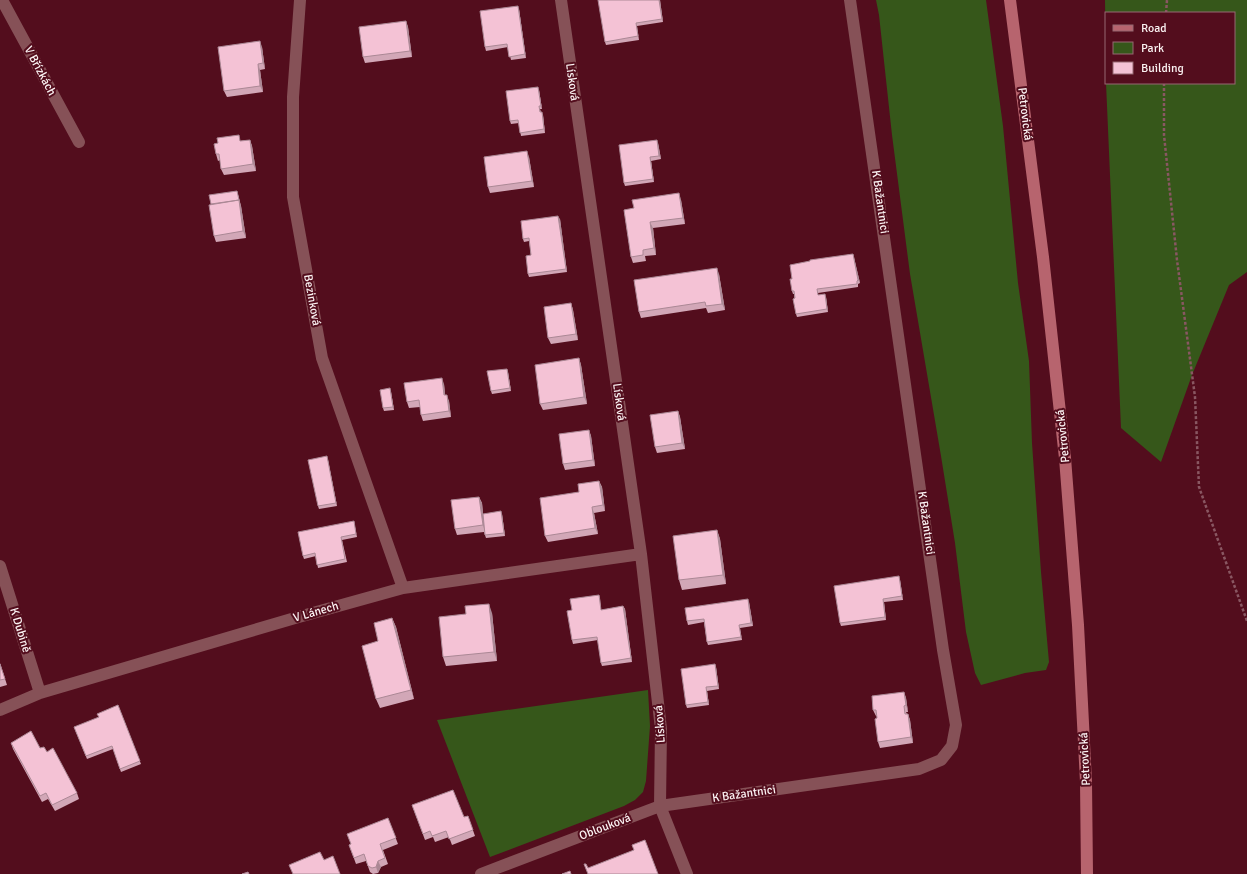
<svg xmlns="http://www.w3.org/2000/svg" width="1247" height="874" font-family="Signika,sans-serif">
  <style>
    .green { fill: #36571a }
    .lines { fill: none; stroke-linecap: round; stroke-linejoin: round }
    .path { stroke: #895762; stroke-width: 2.5; stroke-dasharray: 3 2; stroke-linecap: butt }
    .street { stroke: #865157; stroke-width: 12 }
    .secondary { stroke: #b7646e; stroke-width: 12 }
    .wall { fill: #d2a7b7 }
    .shaded-wall { fill: #ab8895 }
    .building { fill: #f4c2d5; stroke: #ab8895 }
    .labels { text-anchor: middle; dominant-baseline: central; stroke-width: 4; stroke-linejoin: round; paint-order: stroke }
    .street-label { font-size: 12px; fill: #fbf2f2; stroke: #530d1d }
  </style>
  <rect width="100%" height="100%" fill="#530d1d"/>
  <path class="green" d="M876,0H986L1003,126L1018,283L1029,361L1032,443L1041,572L1049,662L1046,670L1025,673L981,685L975,673L966,632L955,543L941,456L910,274L892,135L879,15Z
    M1105,0H1247V272L1229,285L1192,375L1161,462L1121,428L1106,83H1234V13H1106V78Z
    M648,690L650,726L646,781L643,792L635,800L624,806L490,857L437,720Z"/>
  <g class="lines">
    <path class="path" d="M1166,13L1167,0
      M1164,83V135L1177,260L1195,397L1199,487L1247,621"/>
    <path class="street" d="M2,0L79,142
      M300,0L293,97V197L322,358L403,588
      M561,0L641,554L661,729L660,806L919,769L941,760L952,746L956,725L943,650L850,0
      M0,566L40,693
      M0,710L40,693L295,618L403,588L641,554
      M481,874L660,806L687,874"/>
    <path class="secondary" d="M1010,0L1043,257L1065,458L1078,625L1086,782L1087,874"/>
  </g>
  <path class="wall" d="M660,0L663,22L637,26L639,40L606,45L605,42Z
    M519,9L526,58L511,60L508,47L486,51L485,47Z
    M406,21L408,27L412,57L365,63L363,57Z
    M262,47L265,69L260,70L263,92L227,97L224,91Z
    M539,90L542,109H540L541,112L543,115L545,133L521,136L519,123L511,124L510,121Z
    M250,140L252,146L256,171L224,175L221,169L220,160L218,161L216,154L241,141Z
    M658,143L661,159L651,161L654,182L625,186L624,183Z
    M529,157L534,187L490,193L488,187Z
    M237,191L241,206L246,238L216,242L214,236L211,204Z
    M681,200L685,224L653,228L656,255L645,256L646,261L633,263L631,257L624,210Z
    M560,219L567,272L529,277L528,274L531,255L529,241L524,242L523,239Z
    M853,254L860,283L858,284V287L818,293V295L826,297L828,312L797,317L796,314L794,294H793L792,291L810,261Z
    M719,274L725,310L708,313L706,308L641,318L639,312Z
    M571,303L573,310L578,340L551,344L548,338Z
    M579,358L581,365L587,404L543,410L540,404Z
    M507,369L508,372L511,391L492,394L491,391Z
    M444,384L445,395L449,401L451,417L423,421L421,415L420,407L409,408L407,402Z
    M391,392L394,410L384,411L383,408Z
    M678,411L680,417L685,449L657,453L655,447Z
    M589,430L591,436L595,466L565,470L563,464Z
    M328,460L337,506L319,509L318,506Z
    M599,481L602,487L605,511L594,513L598,534L548,542L545,536L579,492Z
    M479,497L482,503L483,514H502L505,536L486,538L484,532L457,535L455,529Z
    M354,521L357,537L342,540L347,562L318,568L316,556L304,559L303,556Z
    M717,530L720,539L726,584L682,590L679,580Z
    M900,580L903,600L884,602L886,620L841,626L840,623Z
    M599,595L600,598L601,610L623,606L625,609L632,662L602,666L601,663L598,640L573,644L572,640V610Z
    M749,602L753,626L740,628L742,640L708,645L707,642L704,622L688,625L687,621Z
    M492,613L497,661L446,666L443,657Z
    M392,618L396,627L414,699L380,708L376,699L378,641Z
    M0,663L7,685L0,687Z
    M715,664L716,667L719,689L707,691L709,705L687,708L686,705Z
    M904,692L906,698L908,712H906L907,714H908L910,720L913,743L880,748L878,742L877,716H876L873,710Z
    M118,705L141,764L121,772L113,749L87,759L74,727L99,718Z
    M11,743L40,748L47,752L77,793L79,799L55,811L48,799L42,802L13,749Z
    M412,805L464,817L468,816L475,836L452,845L449,837L435,842L433,837L425,840Z
    M388,818L398,844L383,850L388,864L381,867L378,873L373,874L370,872L366,861L356,864L349,845L351,844Z"/>
  <path class="shaded-wall" d="M659,0H660L663,22L662,19Z
    M518,6L519,9L526,58L525,54Z
    M406,21L408,27L412,57L410,51Z
    M260,41L262,47L265,69L263,63Z
    M258,64L260,70L263,92L260,86Z
    M538,87L539,90L542,109L541,106Z
    M542,112L543,115L545,133L544,129Z
    M250,140L252,146L256,171L253,164Z
    M657,140L658,143L661,159L659,156Z
    M527,151L529,157L534,187L532,181Z
    M650,157L651,161L654,182L653,179Z
    M237,191L241,206L246,238L243,231Z
    M679,193L681,200L685,224L683,218Z
    M558,216L560,219L567,272L566,269Z
    M650,222L653,228L656,255L654,248Z
    M853,254L854,257L860,283L858,280Z
    M717,268L719,274L725,310L722,304Z
    M825,294L826,297L828,312L827,309Z
    M571,303L573,310L578,340L576,334Z
    M579,358L581,365L587,404L584,397Z
    M507,369L508,372L511,391L510,388Z
    M442,378L444,384L446,402L444,395Z
    M390,388L391,392L394,410L393,407Z
    M447,395L449,401L451,417L449,411Z
    M678,411L680,417L685,449L682,443Z
    M589,430L591,436L595,466L593,460Z
    M327,456L328,460L337,506L336,503Z
    M599,481L602,487L605,511L603,505Z
    M479,497L482,503L485,532L483,525Z
    M592,507L594,513L598,534L595,528Z
    M501,511L502,514L505,536L504,533Z
    M717,530L720,539L726,584L723,575Z
    M899,576L900,580L903,600L902,596Z
    M748,599L749,602L753,626L751,623Z
    M883,599L884,602L886,620L885,617Z
    M489,604L492,613L497,661L494,652Z
    M623,606L625,609L632,662L631,658Z
    M392,618L396,627L414,699L411,690Z
    M715,664L716,667L719,689L718,686Z
    M706,687L707,691L709,705L708,702Z
    M904,692L906,698L908,712L906,705Z
    M908,714L910,720L913,743L911,737Z
    M378,861L381,867L378,873L376,867Z"/>
  <path class="building" d="M598,0H659L662,19L636,23L638,36L605,42Z
    M518,6L525,54L509,57L507,44L485,47L480,11Z
    M406,21L410,51L363,57L359,27Z
    M260,41L263,63L258,64L260,86L224,91L218,47Z
    M538,87L541,106H539L540,112H542L544,129L520,133L518,120L510,121L506,91Z
    M239,135L240,141L250,140L253,164L221,169L219,154H216L214,144L218,143L217,138Z
    M657,140L659,156L650,157L653,179L624,183L619,145Z
    M527,151L532,181L488,187L484,157Z
    M237,191L239,200L211,204L209,195Z
    M679,193L683,218L650,222L654,248L643,250V255L631,257L624,210L634,208L632,200Z
    M239,200L243,231L214,236L209,205Z
    M558,216L566,269L528,274L526,256L531,255L529,238L523,239L521,221Z
    M853,254L858,280L857,281V284L817,289L818,295L825,294L827,309L796,314L793,299L795,298L794,291H792L790,279H792L790,265L810,261V260Z
    M717,268L722,304L706,306L705,302L639,312L634,280Z
    M571,303L576,334L548,338L544,307Z
    M579,358L584,397L540,404L535,365Z
    M507,369L510,388L491,391L487,371Z
    M442,378L444,395H447L449,411L421,415L419,400L407,402L404,383Z
    M390,388L393,407L383,408L380,390Z
    M678,411L682,443L655,447L650,415Z
    M589,430L593,460L563,464L559,434Z
    M327,456L336,503L318,506L308,460Z
    M599,481L603,505L592,507L595,528L545,536L540,498L579,492L578,484Z
    M479,497L483,525L455,529L451,500Z
    M501,511L504,533L485,535L483,514Z
    M354,521L356,534L341,537L345,559L317,565L315,553L303,556L298,532Z
    M717,530L723,575L679,580L673,536Z
    M899,576L902,596L883,599L885,617L840,623L834,586Z
    M599,595L601,610L623,606L631,658L601,663L597,637L572,640L567,611L572,610L570,599Z
    M748,599L751,623L739,625L741,637L707,642L704,619L687,621L685,608Z
    M489,604L494,652L443,657L439,617L466,614L465,606Z
    M392,618L411,690L376,699L362,646L378,641L374,623Z
    M0,664L5,679L0,680Z
    M715,664L718,686L706,687L708,702L686,705L681,669Z
    M904,692L906,705L904,706L905,714H908L911,737L878,742L875,719L877,718L876,710H873L872,696Z
    M118,705L140,761L120,769L112,746L86,756L74,727L99,717L97,714Z
    M31,731L40,748L44,747L47,752L53,748L77,793L52,805L46,793L40,796L11,743Z
    M453,790L464,817L468,816L473,830L449,839L446,831L432,836L430,831L423,834L412,805Z
    M388,818L396,838L380,844L385,858L378,861L376,867L372,868L368,866L364,854L354,858L349,845L351,844L347,834Z
    M645,840L658,874H588L584,864H586L588,868L634,850L632,845Z
    M320,852L324,860L333,856L340,874H293L289,865Z
    M570,871L571,874H562Z
    M248,872L249,874H242Z"/>
  <g class="labels">
    <g class="street-label">
      <text transform="translate(40 71) rotate(62)">V Břízkách</text>
      <text transform="translate(572 82) rotate(82)">Lísková</text>
      <text transform="translate(1025 114) rotate(83)">Petrovická</text>
      <text transform="translate(880 202) rotate(82)">K Bažantnici</text>
      <text transform="translate(312 300) rotate(80)">Bezinková</text>
      <text transform="translate(619 402) rotate(82)">Lísková</text>
      <text transform="translate(1063 436) rotate(-96)">Petrovická</text>
      <text transform="translate(926 523) rotate(82)">K Bažantnici</text>
      <text transform="translate(316 612) rotate(-16)">V Lánech</text>
      <text transform="translate(20 630) rotate(73)">K Dubině</text>
      <text transform="translate(660 724) rotate(-94)">Lísková</text>
      <text transform="translate(1085 759) rotate(-93)">Petrovická</text>
      <text transform="translate(744 794) rotate(-8)">K Bažantnici</text>
      <text transform="translate(605 827) rotate(-21)">Oblouková</text>
    </g>
  </g>
  <rect x="1105" y="12" width="130" height="72" fill="#530d1d" stroke="#966972"/>
  <rect x="1113" y="25" width="20" height="6" fill="#b7646e" stroke="#966972"/>
  <text x="1141" y="32" font-size="12" fill="#fbf2f2">Road</text>
  <rect x="1113" y="42" width="20" height="12" fill="#36571a" stroke="#966972"/>
  <text x="1141" y="52" font-size="12" fill="#fbf2f2">Park</text>
  <rect x="1113" y="62" width="20" height="12" fill="#f4c2d5" stroke="#966972"/>
  <text x="1141" y="72" font-size="12" fill="#fbf2f2">Building</text>
</svg>
